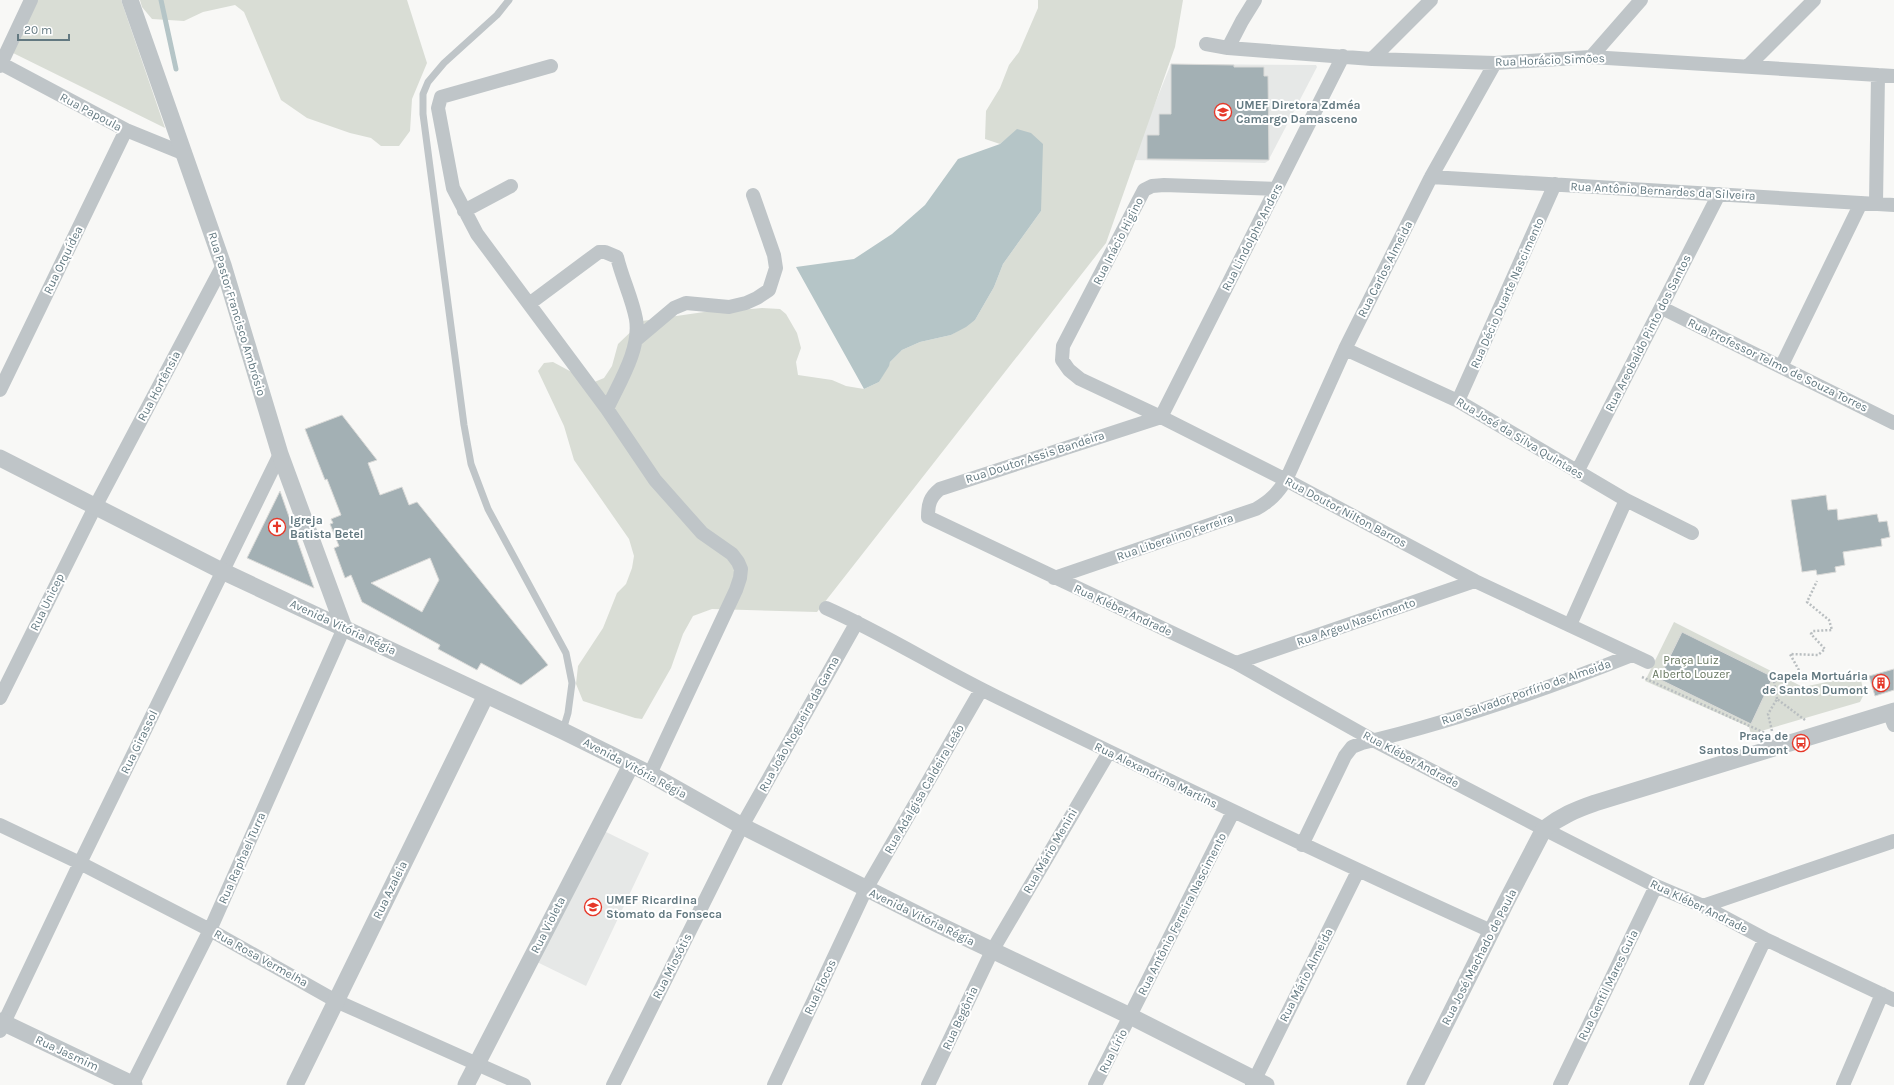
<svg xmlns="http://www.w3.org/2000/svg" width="1894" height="1085" font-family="Karla,sans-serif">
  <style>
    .built { fill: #e6e8e7 }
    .green { fill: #d9ddd5 }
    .water { fill: #b5c5c7 }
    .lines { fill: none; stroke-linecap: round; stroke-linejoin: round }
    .stream { stroke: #b5c5c7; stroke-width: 5 }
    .building { fill: #a3b0b4; stroke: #dadad8; fill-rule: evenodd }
    .path { stroke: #b9bec0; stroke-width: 2.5; stroke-dasharray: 2 2; stroke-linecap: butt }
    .service { stroke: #bfc5c8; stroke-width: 7 }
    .minor { stroke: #bfc5c8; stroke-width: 14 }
    .tertiary { stroke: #bfc5c8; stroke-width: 17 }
    .labels { text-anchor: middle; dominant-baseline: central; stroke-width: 4; stroke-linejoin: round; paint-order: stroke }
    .street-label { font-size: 12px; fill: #637981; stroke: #fff }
    .poi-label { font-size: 12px; font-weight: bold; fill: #637981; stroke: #fff; text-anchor: start }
    .park-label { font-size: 12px; fill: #697962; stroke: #fff }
  </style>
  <rect width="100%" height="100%" fill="#f8f8f6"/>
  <path class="built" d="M1171,64L1316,65L1317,67L1268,161L1265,163L1132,160Z
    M600,829L649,853L586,986L537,962Z"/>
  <path class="green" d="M34,0H121L165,128L9,51Z
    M140,0H407L427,63L412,99L410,131L399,146H381L371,138L350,133L307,118L281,100L244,12L235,5L203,12L184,21L152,19L142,7Z
    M1038,0H1183L1175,47L1106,243L817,612L712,609L693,616L683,634L671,668L642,719L635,718L583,701L576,684L578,666L603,628L617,593L626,584L632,568L634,556L629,539L574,460L564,426L538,371L544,363L553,362L592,383L604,378L612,366L618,344L642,321L704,312L729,311L762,308L780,309L786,314L797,333L801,348L796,362L798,375L832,380L846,386L864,389L879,382L890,362L902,350L920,342L951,335L975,320L994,287L1003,264L1041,211V183L1017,130L1000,144L985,139L986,111L1000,88L1009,65L1019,52L1038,8Z
    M1674,622L1803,687L1855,676L1861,680L1864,694L1860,702L1751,734L1749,727L1645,681Z"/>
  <path class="water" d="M1017,129L1031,133L1043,144L1041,211L1003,264L994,287L975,320L966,327L951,335L920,342L902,350L890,362L889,366L879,382L864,389L796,267L854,259L892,234L925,205L958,159L1000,144Z"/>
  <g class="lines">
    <path class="stream" d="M161,0L176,69"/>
  </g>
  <path class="building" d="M1171,64L1234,65V67H1264V76H1268L1269,160L1147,159V135H1159V114H1171Z
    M342,415L377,460L368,463L380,495L402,487L409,505L417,502L548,665L521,685L481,663L477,670L438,649L440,645L362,602L351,575L345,578L334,548L339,546L330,524L333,523L331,519L341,515L327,479L325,480L305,429ZM430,558L439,580L422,612L371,583Z
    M280,491L314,588L247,558Z
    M1826,495L1828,510L1837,509L1838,520L1877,514L1879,522L1887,521L1890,537L1881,539L1882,546L1843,552L1845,565L1835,567L1836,572L1817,575L1816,570L1802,572L1791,500Z
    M1682,632L1773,677L1751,724L1659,679Z
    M1894,669V690L1875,696L1869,676Z"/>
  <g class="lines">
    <path class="path" d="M1642,677L1765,733
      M1777,699L1774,681L1800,672L1790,654L1818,655L1825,649L1811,634L1813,631L1832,630L1829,620L1807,602L1817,581
      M1772,731L1768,714L1777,699L1805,720"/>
    <path class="service" d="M509,0L497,15L444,63L428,82L423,94V114L464,425L471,464L488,509L566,653L572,683L568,713L563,730"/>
    <path class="minor" d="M1206,44L1228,48L1372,59L1495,63L1591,57L1894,76
      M1228,48L1242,21L1255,0
      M1591,57L1641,0
      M1372,59L1431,0
      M0,63L126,130L185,154
      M0,66L31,0
      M551,66L441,97L438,108L453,188L477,234L607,409L655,480L702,533L732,554L738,562L741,569L740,578L736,590L650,774
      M1747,67L1814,0
      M1431,177L1894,205
      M1276,189L1164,185L1152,186L1144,190L1063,346L1062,360L1069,370L1080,379L1161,417L1286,480L1475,581L1648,662
      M1876,203L1878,75
      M464,211L511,186
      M529,304L599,252H605L617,257C622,278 632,298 636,319C641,349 619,383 607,409
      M1662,308L1894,423
      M636,340L674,308L686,303L729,307L746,303L757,298L769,290L776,268L774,255L753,195
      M1345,349L1458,401L1626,500L1692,533
      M1781,367L1861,203
      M0,390L126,130
      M1458,401L1555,184
      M1161,417L940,489C930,497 928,504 928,517L1236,663L1373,740L1544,829L1656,886L1703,906L1765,939L1894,1000
      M1161,417L1343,56
      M1577,472L1719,194
      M1054,578L1256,509C1270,501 1277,494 1286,480L1345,349L1431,177L1495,63
      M826,608C885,634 939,669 997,697C1161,777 1325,856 1491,931
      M1570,625L1626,500
      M1236,663L1475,581
      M0,698L95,507L223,265
      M1889,712L1894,725
      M0,825L80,863L210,930L336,1001L524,1085
      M1302,845L1345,756L1352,747L1362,743C1454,722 1544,690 1632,655
      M1703,906L1894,841
      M0,1031L80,863L280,454
      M132,1085L210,930L344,628
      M613,1085L742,826L857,622
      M774,1085L866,889L981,690
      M928,1085L992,951L1109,752
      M1095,1085L1233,812
      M1252,1085L1358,871
      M1560,1085L1656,886
      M1696,1085L1765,939
      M1843,1085L1882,994"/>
    <path class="tertiary" d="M130,0L223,265L280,454L344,628
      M0,458L222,571L563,731L650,774L742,826L937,924L1130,1016L1266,1085
      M0,1021L134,1085
      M295,1085L486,695
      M466,1085L631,765
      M1415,1085L1506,902L1544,829C1561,816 1575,810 1595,803L1894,711"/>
  </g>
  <defs>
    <g id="school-ring" transform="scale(0.9)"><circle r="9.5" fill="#fff" stroke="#e63728" stroke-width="1.5"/><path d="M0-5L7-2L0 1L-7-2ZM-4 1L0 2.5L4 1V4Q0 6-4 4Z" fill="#e63728"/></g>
    <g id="church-ring" transform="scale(0.9)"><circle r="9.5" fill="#fff" stroke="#e63728" stroke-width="1.5"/><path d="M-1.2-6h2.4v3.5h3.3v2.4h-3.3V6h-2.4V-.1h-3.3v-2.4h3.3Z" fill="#e63728"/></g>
    <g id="building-ring" transform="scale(0.9)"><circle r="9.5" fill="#fff" stroke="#e63728" stroke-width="1.5"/><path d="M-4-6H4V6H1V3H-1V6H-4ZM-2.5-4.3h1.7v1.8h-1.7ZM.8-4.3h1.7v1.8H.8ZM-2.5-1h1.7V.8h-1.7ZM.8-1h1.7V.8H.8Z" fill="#e63728"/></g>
    <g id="bus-ring" transform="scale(0.9)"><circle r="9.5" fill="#fff" stroke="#e63728" stroke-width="1.5"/><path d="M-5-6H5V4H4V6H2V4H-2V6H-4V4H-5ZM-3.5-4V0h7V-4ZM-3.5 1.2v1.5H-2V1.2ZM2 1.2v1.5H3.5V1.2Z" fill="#e63728"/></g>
  </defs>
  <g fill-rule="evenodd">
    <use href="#school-ring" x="1223" y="112"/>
    <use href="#church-ring" x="277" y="527"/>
    <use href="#building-ring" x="1881" y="683"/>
    <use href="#bus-ring" x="1801" y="743"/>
    <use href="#school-ring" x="593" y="907"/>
  </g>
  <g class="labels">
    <g class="street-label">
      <text transform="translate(1550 60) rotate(-2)">Rua Horácio Simões</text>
      <text transform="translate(91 112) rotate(28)">Rua Papoula</text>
      <text transform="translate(1663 191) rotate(3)">Rua Antônio Bernardes da Silveira</text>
      <text transform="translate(1252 237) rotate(-63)">Rua Lindolphe Anders</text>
      <text transform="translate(1118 241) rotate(-63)">Rua Inácio Higino</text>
      <text transform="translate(63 260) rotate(-64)">Rua Orquídea</text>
      <text transform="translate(1385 269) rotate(-63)">Rua Carlos Almeida</text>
      <text transform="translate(1507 293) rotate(-66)">Rua Décio Duarte Nascimento</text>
      <text transform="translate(237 314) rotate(73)">Rua Pastor Francisco Ambrósio</text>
      <text transform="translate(1648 333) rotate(-63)">Rua Areobaldo Pinto dos Santos</text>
      <text transform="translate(1778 365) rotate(26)">Rua Professor Telmo de Souza Torres</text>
      <text transform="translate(159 386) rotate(-62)">Rua Hortênsia</text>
      <text transform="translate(1520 438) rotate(31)">Rua José da Silva Quintaes</text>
      <text transform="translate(1035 457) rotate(-18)">Rua Doutor Assis Bandeira</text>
      <text transform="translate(1346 512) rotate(28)">Rua Doutor Nilton Barros</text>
      <text transform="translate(1175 537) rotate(-19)">Rua Liberalino Ferreira</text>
      <text transform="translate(47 602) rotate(-64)">Rua Unicep</text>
      <text transform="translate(1123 610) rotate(25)">Rua Kléber Andrade</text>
      <text transform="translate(1356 622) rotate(-19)">Rua Argeu Nascimento</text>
      <text transform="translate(343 627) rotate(25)">Avenida Vitória Régia</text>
      <text transform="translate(1526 692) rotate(-19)">Rua Salvador Porfírio de Almeida</text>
      <text transform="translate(799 724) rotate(-61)">Rua João Nogueira da Gama</text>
      <text transform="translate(139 742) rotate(-64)">Rua Girassol</text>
      <text transform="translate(1411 759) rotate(28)">Rua Kléber Andrade</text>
      <text transform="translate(635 768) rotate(28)">Avenida Vitória Régia</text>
      <text transform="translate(1156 775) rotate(26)">Rua Alexandrina Martins</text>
      <text transform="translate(924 789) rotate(-60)">Rua Adalgisa Caldeira Leão</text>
      <text transform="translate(1050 851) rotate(-60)">Rua Mário Menini</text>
      <text transform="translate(242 858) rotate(-66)">Rua Raphael Turra</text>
      <text transform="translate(390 890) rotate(-64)">Rua Azaleia</text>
      <text transform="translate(1699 906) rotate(26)">Rua Kléber Andrade</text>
      <text transform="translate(1182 914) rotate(-63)">Rua Antônio Ferreira Nascimento</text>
      <text transform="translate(922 917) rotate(26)">Avenida Vitória Régia</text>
      <text transform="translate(548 925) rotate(-63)">Rua Violeta</text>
      <text transform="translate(1479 957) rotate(-63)">Rua José Machado de Paula</text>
      <text transform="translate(261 958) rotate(29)">Rua Rosa Vermelha</text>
      <text transform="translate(672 966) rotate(-63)">Rua Miosótis</text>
      <text transform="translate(1306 975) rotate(-63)">Rua Mário Almeida</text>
      <text transform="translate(1608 985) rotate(-64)">Rua Gentil Mares Guia</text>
      <text transform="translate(820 987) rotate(-65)">Rua Flocos</text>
      <text transform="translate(960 1018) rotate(-65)">Rua Begônia</text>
      <text transform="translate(1113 1051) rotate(-63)">Rua Lírio</text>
      <text transform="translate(67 1053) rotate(25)">Rua Jasmim</text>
    </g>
    <g class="poi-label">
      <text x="1236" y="105">UMEF Diretora Zdméa<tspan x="1236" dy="14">Camargo Damasceno</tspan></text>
      <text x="290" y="520">Igreja<tspan x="290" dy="14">Batista Betel</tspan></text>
      <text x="1868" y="676" text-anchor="end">Capela Mortuária<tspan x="1868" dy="14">de Santos Dumont</tspan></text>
      <text x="1788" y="736" text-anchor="end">Praça de<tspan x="1788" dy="14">Santos Dumont</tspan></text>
      <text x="606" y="900">UMEF Ricardina<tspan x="606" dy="14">Stomato da Fonseca</tspan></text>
    </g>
    <g class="park-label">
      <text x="1691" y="660">Praça Luiz<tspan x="1691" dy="14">Alberto Louzer</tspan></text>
    </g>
  </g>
  <path d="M18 34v6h51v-6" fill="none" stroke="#637981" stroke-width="2"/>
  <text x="24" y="34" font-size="12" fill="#637981" stroke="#ffffff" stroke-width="3" paint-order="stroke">20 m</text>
</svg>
